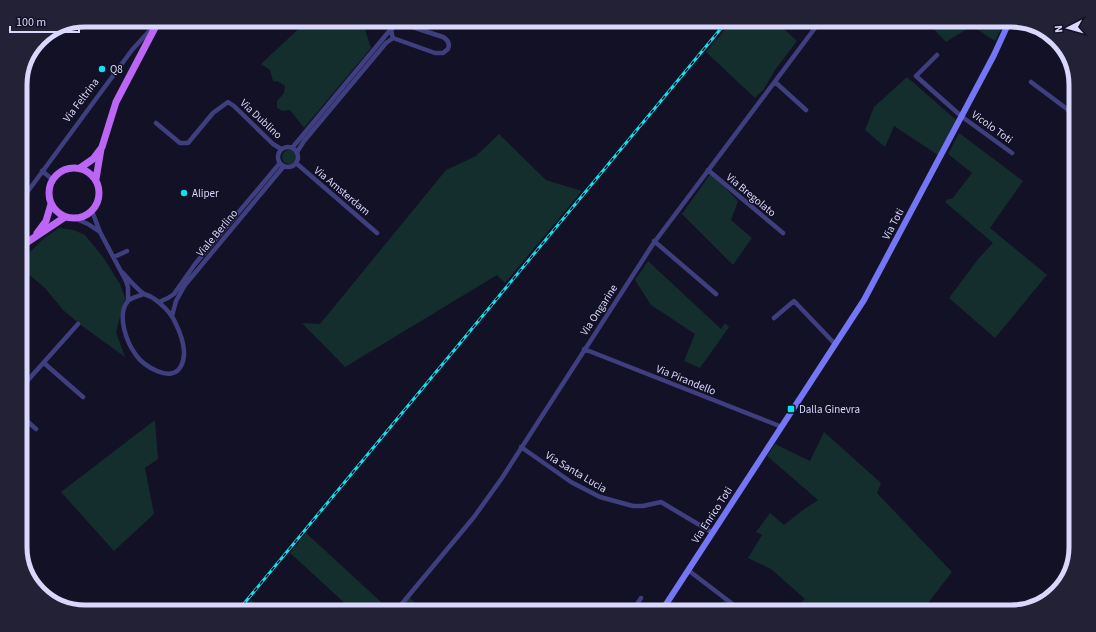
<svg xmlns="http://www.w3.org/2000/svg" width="1096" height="632" font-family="'Source Sans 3',sans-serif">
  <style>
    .green { fill: #142e2d }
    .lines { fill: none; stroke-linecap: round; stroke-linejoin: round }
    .street { stroke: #3f3f80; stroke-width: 4.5 }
    .secondary { stroke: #7576f5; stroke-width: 6 }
    .primary { stroke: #bb66f4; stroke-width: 7 }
    .rail-casing { stroke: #11e0ef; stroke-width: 3 }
    .rail { stroke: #131125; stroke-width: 1.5; stroke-dasharray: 4.5; stroke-linecap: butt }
    .poi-dot { fill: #11e0ef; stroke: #131125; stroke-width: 1.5 }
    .labels { text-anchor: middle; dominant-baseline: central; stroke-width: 3; stroke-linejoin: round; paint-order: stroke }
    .poi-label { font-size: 11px; fill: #dad7fc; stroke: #131125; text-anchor: start }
    .street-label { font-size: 11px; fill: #dad7fc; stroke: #131125 }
    .rim { fill: none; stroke: #dad7fc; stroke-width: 5 }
  </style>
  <rect width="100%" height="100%" fill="#131125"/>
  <path class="green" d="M308,20H362L371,48L304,128L290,110L283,111L277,108V101L284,93L285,86L279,82L273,81L270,70L261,64Z
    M733,20H774L797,41L775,70L764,89L755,98L706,52Z
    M925,20H998L1004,23L995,41L972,26L946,42Z
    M907,77L956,120L938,155L894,126L885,147L865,130L874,107Z
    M959,133L1023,181L990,228L1047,275L995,338L949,298L979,258L993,243L945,202L948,199H952L972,173L948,154Z
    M499,134L546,180L582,191L505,283L497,275L345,367L302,323L320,324L446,170L476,156Z
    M282 157a7 7 0 1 1 14 0a7 7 0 1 1-14 0Z
    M711,173L738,201L731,220L752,238L733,265L682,214Z
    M59,228L74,230L85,235L103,257L120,284L125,298L116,332L125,357L81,325L63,310L45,288L20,267V259L26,256L43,239Z
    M648,261L721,329L725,323L729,327L700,368L684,361L695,334L651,305L635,280Z
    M155,420L158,459L145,468L154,514L114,551L61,492Z
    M824,432L881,483L877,493L952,572L921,612H791L805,599L771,569L748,558L762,535L756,532L770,513L784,525L803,510L818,500L767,456L775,444L810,461Z
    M306,533L392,612H355L348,606L290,553Z
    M409,597L424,612H396Z
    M251,600L264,612H241Z
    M724,600L740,612H715Z"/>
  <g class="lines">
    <path class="street" d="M863,20C871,28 875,27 885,25
      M400,23L443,37C448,40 450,44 448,49L443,53H435L393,38C390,30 391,26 400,23Z
      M937,55L916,76L961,116L1012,153
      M775,82L806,110
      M1031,82L1067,109L1076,122
      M156,123L180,143H188L213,113L228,102L234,106L273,144L281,149
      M278 157a10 10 0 1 1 20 0a10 10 0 1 1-20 0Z
      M292,148L391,29
      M297,152L304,141L386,43L393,38
      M296,163L377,233
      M708,170L783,233
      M42,171L52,179
      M20,202L132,50L152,28
      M92,211L100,232L126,281L128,287V301
      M76,219L88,224L100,232
      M654,241L716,294
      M114,257L127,251
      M123,273C129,280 136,288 144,294C147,295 150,296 153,298C161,303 171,313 175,322C181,334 188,353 181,366C172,384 143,366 136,355C127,343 116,315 128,301C132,297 139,296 144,294
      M159,302L168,298L174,294L195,264L280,163
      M172,316L176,301L185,285L284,166
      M774,318L794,301L835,344
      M584,349L782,427
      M44,363L83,397
      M20,389L78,324
      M20,415L36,429
      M521,447L571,482L600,497L633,506H643L661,502L713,533
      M688,570L743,612
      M395,612L474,517L502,478L653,244L821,20
      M632,612L641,598"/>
    <path class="secondary" d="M661,612L864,300L994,55L1010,20"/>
    <path class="primary" d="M49 193a25 25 0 1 1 50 0a25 25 0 1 1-50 0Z
      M80,168L93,159L102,147L116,102L159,20
      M96,179L101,149
      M37,233L46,221L51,204
      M20,247L65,217"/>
    <g class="rail-casing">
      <path id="rail" d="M237,612L728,20"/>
    </g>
    <use href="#rail" class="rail"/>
  </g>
  <g class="poi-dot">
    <circle cx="102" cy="69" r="4"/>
    <circle cx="184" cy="193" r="4"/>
    <rect x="787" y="405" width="8" height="8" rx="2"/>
  </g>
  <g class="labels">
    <g class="poi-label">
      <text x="110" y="69">Q8</text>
      <text x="192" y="193">Aliper</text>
      <text x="799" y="409">Dalla Ginevra</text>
    </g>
    <g class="street-label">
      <text transform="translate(81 100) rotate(-53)">Via Feltrina</text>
      <text transform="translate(261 119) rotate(43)">Via Dublino</text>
      <text transform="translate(992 127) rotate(36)">Vicolo Toti</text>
      <text transform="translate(342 191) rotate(40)">Via Amsterdam</text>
      <text transform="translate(751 195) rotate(40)">Via Bregolato</text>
      <text transform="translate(893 224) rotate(-62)">Via Toti</text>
      <text transform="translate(217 233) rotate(-50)">Viale Berlino</text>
      <text transform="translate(599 310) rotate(-57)">Via Ongarine</text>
      <text transform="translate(686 380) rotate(22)">Via Pirandello</text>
      <text transform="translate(576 472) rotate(31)">Via Santa Lucia</text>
      <text transform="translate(712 515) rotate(-57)">Via Enrico Toti</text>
    </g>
  </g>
  <path d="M0 0H1096V632H0ZM85 27H1011A58 58 0 0 1 1069 85V547A58 58 0 0 1 1011 605H85A58 58 0 0 1 27 547V85A58 58 0 0 1 85 27Z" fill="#232136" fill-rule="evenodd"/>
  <path class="rim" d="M85 27H1011A58 58 0 0 1 1069 85V547A58 58 0 0 1 1011 605H85A58 58 0 0 1 27 547V85A58 58 0 0 1 85 27Z"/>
  <g transform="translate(1068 28) rotate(264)" stroke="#131125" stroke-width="3" paint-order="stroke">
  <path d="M0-3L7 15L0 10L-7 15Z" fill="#dad7fc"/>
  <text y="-6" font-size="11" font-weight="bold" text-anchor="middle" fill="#dad7fc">N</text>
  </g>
  <path d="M10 26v6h69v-6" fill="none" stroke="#dad7fc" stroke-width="2"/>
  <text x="16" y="26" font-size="12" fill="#dad7fc" stroke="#131125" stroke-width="3" paint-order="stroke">100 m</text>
</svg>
